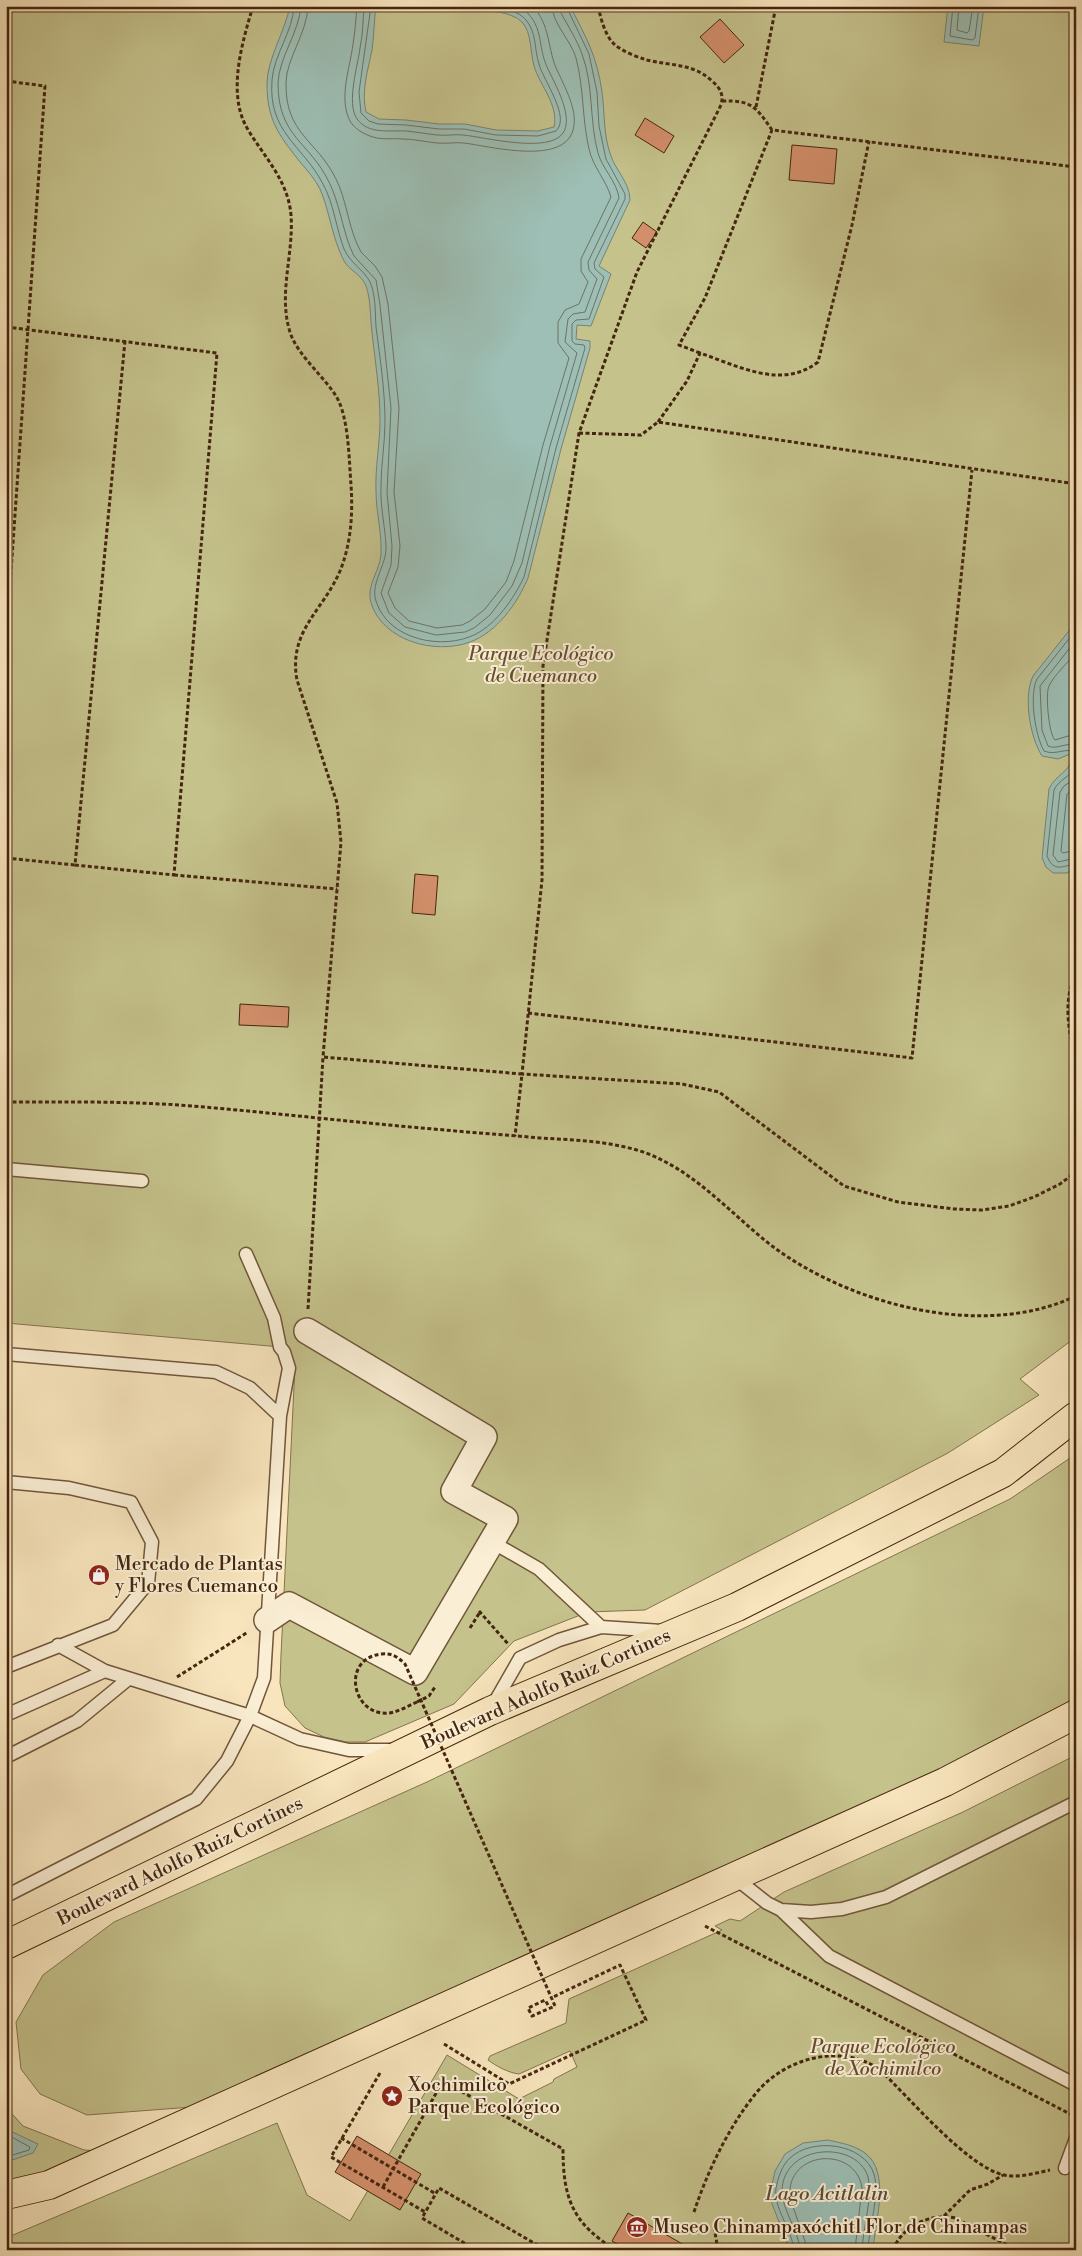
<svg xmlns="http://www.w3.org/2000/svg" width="1082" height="2256" font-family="'Libre Bodoni',serif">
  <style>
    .green { fill: #c5c28c; stroke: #84744e }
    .water { fill: #9dbfb5; stroke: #798273 }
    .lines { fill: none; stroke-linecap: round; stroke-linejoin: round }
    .shore { stroke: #707262; stroke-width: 1 }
    .building { fill: #d38f6b; stroke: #44260f }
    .lane-casing { stroke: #71563a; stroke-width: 15 }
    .street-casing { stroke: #71563a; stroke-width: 28 }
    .highway-casing { stroke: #44260f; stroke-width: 30 }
    .path { stroke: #44260f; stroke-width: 3; stroke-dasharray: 4 2.5; stroke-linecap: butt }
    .lane { stroke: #faeed4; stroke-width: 12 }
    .street { stroke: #faeed4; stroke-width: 25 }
    .highway { stroke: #f8e5bd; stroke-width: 28 }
    .path-bridge { stroke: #44260f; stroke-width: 3; stroke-dasharray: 4 2.5; stroke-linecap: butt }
    .labels { text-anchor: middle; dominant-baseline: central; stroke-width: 4; stroke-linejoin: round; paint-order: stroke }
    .park-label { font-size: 19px; font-style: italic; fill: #644d2e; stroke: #faeed4 }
    .poi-label { font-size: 19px; fill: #44260f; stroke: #faeed4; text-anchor: start }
    .street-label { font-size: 19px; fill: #44260f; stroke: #faeed4 }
    .water-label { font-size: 20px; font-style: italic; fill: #5a4c38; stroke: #faeed4 }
  </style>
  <rect width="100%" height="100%" fill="#f8e5bd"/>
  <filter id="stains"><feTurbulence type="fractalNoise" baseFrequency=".004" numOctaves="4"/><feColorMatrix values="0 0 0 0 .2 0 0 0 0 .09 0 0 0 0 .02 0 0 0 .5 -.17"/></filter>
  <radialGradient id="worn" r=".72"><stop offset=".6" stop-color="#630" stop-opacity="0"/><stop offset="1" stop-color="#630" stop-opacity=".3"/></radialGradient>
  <path class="green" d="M6,6H1076V1337L1020,1379L1039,1395L948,1453L645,1610L588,1612L514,1641L454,1704L365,1742H346L324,1737L305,1728L285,1706L280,1683L281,1655L295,1366L281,1347L6,1323Z
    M1076,1454V1698L930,1774L205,2106L87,2115L40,2094L21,2069L16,2022L43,1975L114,1922L427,1782L1010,1499Z
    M1076,1755V2250H6V2238L277,2123L307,2195L350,2221L447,2055L519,2099L553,2082L554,2079L577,2067L570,2051L519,2074C509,2073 496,2066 488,2060L490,2056L566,2023L569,1999L722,1930L715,1926L730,1919L740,1921L784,1892L963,1812Z
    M6,2107L23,2126L84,2150L119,2152L6,2202Z"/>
  <path class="water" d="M290,6H376C374,21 374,35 372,50C368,70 361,91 366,112L379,119L406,120L439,124H465L496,130L538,131L554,127C559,105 540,86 534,66C530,52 532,33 522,22C511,11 488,12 475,6H570C586,37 597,56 602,92C605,113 603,135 611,156C616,171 630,183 630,200L599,266L611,274L591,326L577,325L576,339L590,341V348L561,449L528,578C517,604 497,632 470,642C435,655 383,641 371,603C366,585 380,571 381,554C382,533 376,512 376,491C375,467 380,444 380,420C380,391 375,361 372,332C370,317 371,300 366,286C362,275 349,270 344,261C332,238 330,212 320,189C315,179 307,170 300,162C278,134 267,120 267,83C267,60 285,31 290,6Z
    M948,6H984L979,46L944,42Z
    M1076,622V868L1067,873H1053L1046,867L1042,858L1049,789C1055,775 1069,773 1073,757L1070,754L1058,759L1042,756C1030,737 1023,697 1033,676Z
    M6,2129L38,2144L33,2153L6,2162Z
    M828,2140C841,2143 854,2145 865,2153C891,2172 875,2222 873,2250H790L772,2204L771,2189L775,2171L785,2154L803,2143Z"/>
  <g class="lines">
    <path class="shore" d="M294,6C293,32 274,54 272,80C268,133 302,144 323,184C334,204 336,228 344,249C351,264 363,269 370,282C376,295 375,313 376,327C380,358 385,390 385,422C385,443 381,464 381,486C380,506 385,526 386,546C387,565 370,583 376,601C388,640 443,651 476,634C497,623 514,598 524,577L556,448L585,348L584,345L575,344L572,341V324L576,320L589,319L604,277L595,269L594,263L625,199V194L606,159L599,126L597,92L589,54L566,6
      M301,6C299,33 279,57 278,83C278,137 309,141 329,182C339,202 342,226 350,247L354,256L376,280L380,305L391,408L387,492L392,546L391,565L381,593L389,613L405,627L436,635L465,632L474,628L490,615L512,586L522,563L550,446L577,353L565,342L568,319L573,314L585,312L597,279L589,270L588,262L619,198C617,182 602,168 598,153C589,120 594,86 582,54C577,40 568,26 561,13L560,6
      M308,6C307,34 286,59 286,83C285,134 317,140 336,179C346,199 348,223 357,244L361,252L375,266L382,277L388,304L399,408L394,492L400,546L398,567L388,593L395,608L409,621L437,628L462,625L470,621L485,609L506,582L514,561L543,445L569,358L558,343V322L565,310L579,304L588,282L581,271V259L611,197C606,180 593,167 589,149C582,119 584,88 576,58C571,40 553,25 552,6
      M357,6C356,19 355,32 353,44C350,68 339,96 349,119C353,128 363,134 373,137C382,140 393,138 403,139C414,139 426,142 437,143C446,144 455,142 464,143C488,146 553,163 570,137C582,117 566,90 558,72C547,51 551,23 532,6
      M364,6C363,20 363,34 360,48C358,65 346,103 357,119C369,135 390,130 407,131C417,132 427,134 437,135C446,136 455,134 463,135C484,137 549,154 563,133C574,117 555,84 548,69C536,45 546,24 519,6
      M371,6L359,92L361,113L369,121L378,124L406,125L439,129H464L496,135L538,136L556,131C571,117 543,80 539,64C534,49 537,33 526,20C518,10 503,9 491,6
      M953,6L950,36L972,40L975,38L979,6
      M959,6L957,30L967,33L969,31L973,6
      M1076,630L1037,679C1029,695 1035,735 1044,751C1056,756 1065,747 1076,752
      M1076,640L1040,686L1042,730L1048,746C1057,750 1066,742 1076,745
      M1076,652C1068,663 1054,675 1049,686C1045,694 1049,735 1055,740L1068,736L1076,737
      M1076,766C1071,777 1059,779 1054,790L1047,856C1054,873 1062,866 1076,864
      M1076,778L1064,786L1060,792L1053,855L1058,862L1076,858
      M1076,787L1067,794L1061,851L1063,853L1076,850
      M6,2134L30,2147L29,2150L6,2157
      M794,2250C792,2230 773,2207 776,2188C778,2178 782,2165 790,2158C812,2137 864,2143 874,2174C880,2195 869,2227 868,2250
      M800,2250C799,2231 782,2210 782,2191C783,2143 857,2140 868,2177C873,2195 863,2229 862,2250
      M808,2250L790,2198C785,2150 856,2145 862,2188L855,2250"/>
  </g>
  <path class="building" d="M720,19L744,45L724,63L700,37Z
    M645,118L674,136L664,153L635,135Z
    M792,145L837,149L834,184L789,180Z
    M643,222L657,232L646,248L632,238Z
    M415,874L438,876L435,915L412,913Z
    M240,1004L289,1007L288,1027L239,1025Z
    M357,2136L421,2174L400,2210L335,2172Z
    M628,2213L693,2250H628L612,2241Z"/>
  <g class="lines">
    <g class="lane-casing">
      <path id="lane" d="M6,1169L142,1181
        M6,1354L216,1372L250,1388L280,1416
        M6,1482L69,1488L131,1502L152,1542L148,1583L113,1625L6,1667
        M492,1542L539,1569L601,1627
        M58,1645L105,1671L250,1716L300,1739L349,1750H393
        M492,1707L520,1658L559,1640L601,1627L662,1631
        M6,1715L105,1671
        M6,1757L77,1721L127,1680
        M734,1877L767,1903L781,1910L829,1956L1076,2085
        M6,1896L196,1799L227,1761L250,1716L264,1678L280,1416L289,1368L284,1352L280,1347L274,1318L246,1254
        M781,1910L811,1912L842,1909L886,1897L1076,1802
        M1065,2168L1076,2138"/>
    </g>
    <g class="street-casing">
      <path id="street" d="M267,1620L289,1605L415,1672L505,1519L454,1491L484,1437L307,1331"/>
    </g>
    <g class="highway-casing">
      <path id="highway" d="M6,1945L490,1711L737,1607L1003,1473L1076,1416
        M6,2195L49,2185L945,1782L1076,1714"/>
    </g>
    <path class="path" d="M253,6C242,43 227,93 247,128C264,157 288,180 291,215C294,255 277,296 291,335C299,356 324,377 336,396C349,417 349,461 351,485C353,514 351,544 340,571C323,611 288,631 297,680L337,803L341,842L323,1057
      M598,6C601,19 605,36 615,45C624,52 637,57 647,60C671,66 693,63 712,81C720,88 724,94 721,105L637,272L579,433L543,666L542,880L522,1074L682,1084L719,1092L844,1186L898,1202L954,1209L982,1210L1009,1206L1034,1197L1060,1184L1076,1172
      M6,81L45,86L6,643
      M722,101C752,100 756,107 772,130L1076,167
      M756,107L776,6
      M6,327L217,353L174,875L75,865L125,341
      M700,353L679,345L705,298L772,130
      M658,422L687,381L700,353C738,366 782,390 818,362L852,225L869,141
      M579,433L641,435L658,422L1076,484
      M6,858L75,865
      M174,875L337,889
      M1076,973C1062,1002 1069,1031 1076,1062
      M528,1013L912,1058L972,470
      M6,1102C68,1102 130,1101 192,1106C276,1113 360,1123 445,1130C476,1133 508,1135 540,1138C575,1140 612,1141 646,1153C696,1172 731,1214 772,1246C851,1305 983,1340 1076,1296
      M308,1309L323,1057L522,1074L515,1136
      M479,1611L509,1645
      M470,1628L480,1612
      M177,1677L248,1632
      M417,1702L429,1696L435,1687
      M705,1926L1076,2117
      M548,2005L545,2000L528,2008L532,2016L555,2006
      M444,2044L509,2084L646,2020L620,1965L551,1998
      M380,2073L331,2157L425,2212
      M341,2138L436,2194
      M383,2187L443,2081L563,2149C563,2199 573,2224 616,2250
      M694,2212C707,2173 727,2130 753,2097C781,2059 839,2042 879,2069C908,2096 967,2167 1004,2175C1019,2178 1036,2173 1050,2170
      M944,2216L970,2190L988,2184L1003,2175
      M714,2227L718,2250
      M476,2250L422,2218L439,2188L546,2250
      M893,2250C902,2226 930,2213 955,2218L1015,2249L1027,2250
      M1057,2250L1076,2247"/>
    <use href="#lane" class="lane"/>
    <use href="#street" class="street"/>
    <use href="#highway" class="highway"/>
    <path class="path-bridge" d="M417,1702C408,1706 398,1712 389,1713C352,1717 340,1658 382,1654C392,1653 398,1657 405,1664L555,2006"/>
  </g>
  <defs>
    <g id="shop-disc" transform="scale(1.125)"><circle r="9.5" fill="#8f2418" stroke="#faeed4"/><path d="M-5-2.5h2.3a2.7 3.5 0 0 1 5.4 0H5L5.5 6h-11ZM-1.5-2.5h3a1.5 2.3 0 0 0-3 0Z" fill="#fff"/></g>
    <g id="sight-disc" transform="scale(1.125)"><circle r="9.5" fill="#8f2418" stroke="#faeed4"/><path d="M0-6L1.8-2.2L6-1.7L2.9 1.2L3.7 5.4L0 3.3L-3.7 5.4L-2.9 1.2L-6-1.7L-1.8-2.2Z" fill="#fff"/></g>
    <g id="museum-disc" transform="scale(1.125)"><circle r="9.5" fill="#8f2418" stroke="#faeed4"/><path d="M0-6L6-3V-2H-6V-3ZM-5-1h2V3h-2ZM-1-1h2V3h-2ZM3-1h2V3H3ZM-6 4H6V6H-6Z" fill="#fff"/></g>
  </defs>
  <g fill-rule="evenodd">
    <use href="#shop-disc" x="99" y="1575"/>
    <use href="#sight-disc" x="392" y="2096"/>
    <use href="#museum-disc" x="637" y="2227"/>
  </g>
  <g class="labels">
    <g class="park-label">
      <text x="541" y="654">Parque Ecológico<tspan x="541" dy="22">de Cuemanco</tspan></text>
      <text x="883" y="2047">Parque Ecológico<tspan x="883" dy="22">de Xochimilco</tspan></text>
    </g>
    <g class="poi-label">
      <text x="115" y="1564">Mercado de Plantas<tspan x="115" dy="22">y Flores Cuemanco</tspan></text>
      <text x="408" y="2085">Xochimilco<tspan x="408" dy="22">Parque Ecológico</tspan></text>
      <text x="653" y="2227">Museo Chinampaxóchitl Flor de Chinampas</text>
    </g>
    <g class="street-label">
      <text transform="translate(546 1689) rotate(-24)">Boulevard Adolfo Ruiz Cortines</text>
      <text transform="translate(180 1861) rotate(-26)">Boulevard Adolfo Ruiz Cortines</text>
    </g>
    <g class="water-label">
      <text x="827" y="2194">Lago Acitlalin</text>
    </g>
  </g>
  <rect width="1082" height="2256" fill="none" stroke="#f8e5bd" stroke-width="25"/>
  <rect x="8" y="8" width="1067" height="2241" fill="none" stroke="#44260f" stroke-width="2.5"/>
  <rect x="12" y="12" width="1057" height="2231" fill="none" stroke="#44260f"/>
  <rect width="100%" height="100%" filter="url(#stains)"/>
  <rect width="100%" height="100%" fill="url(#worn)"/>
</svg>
